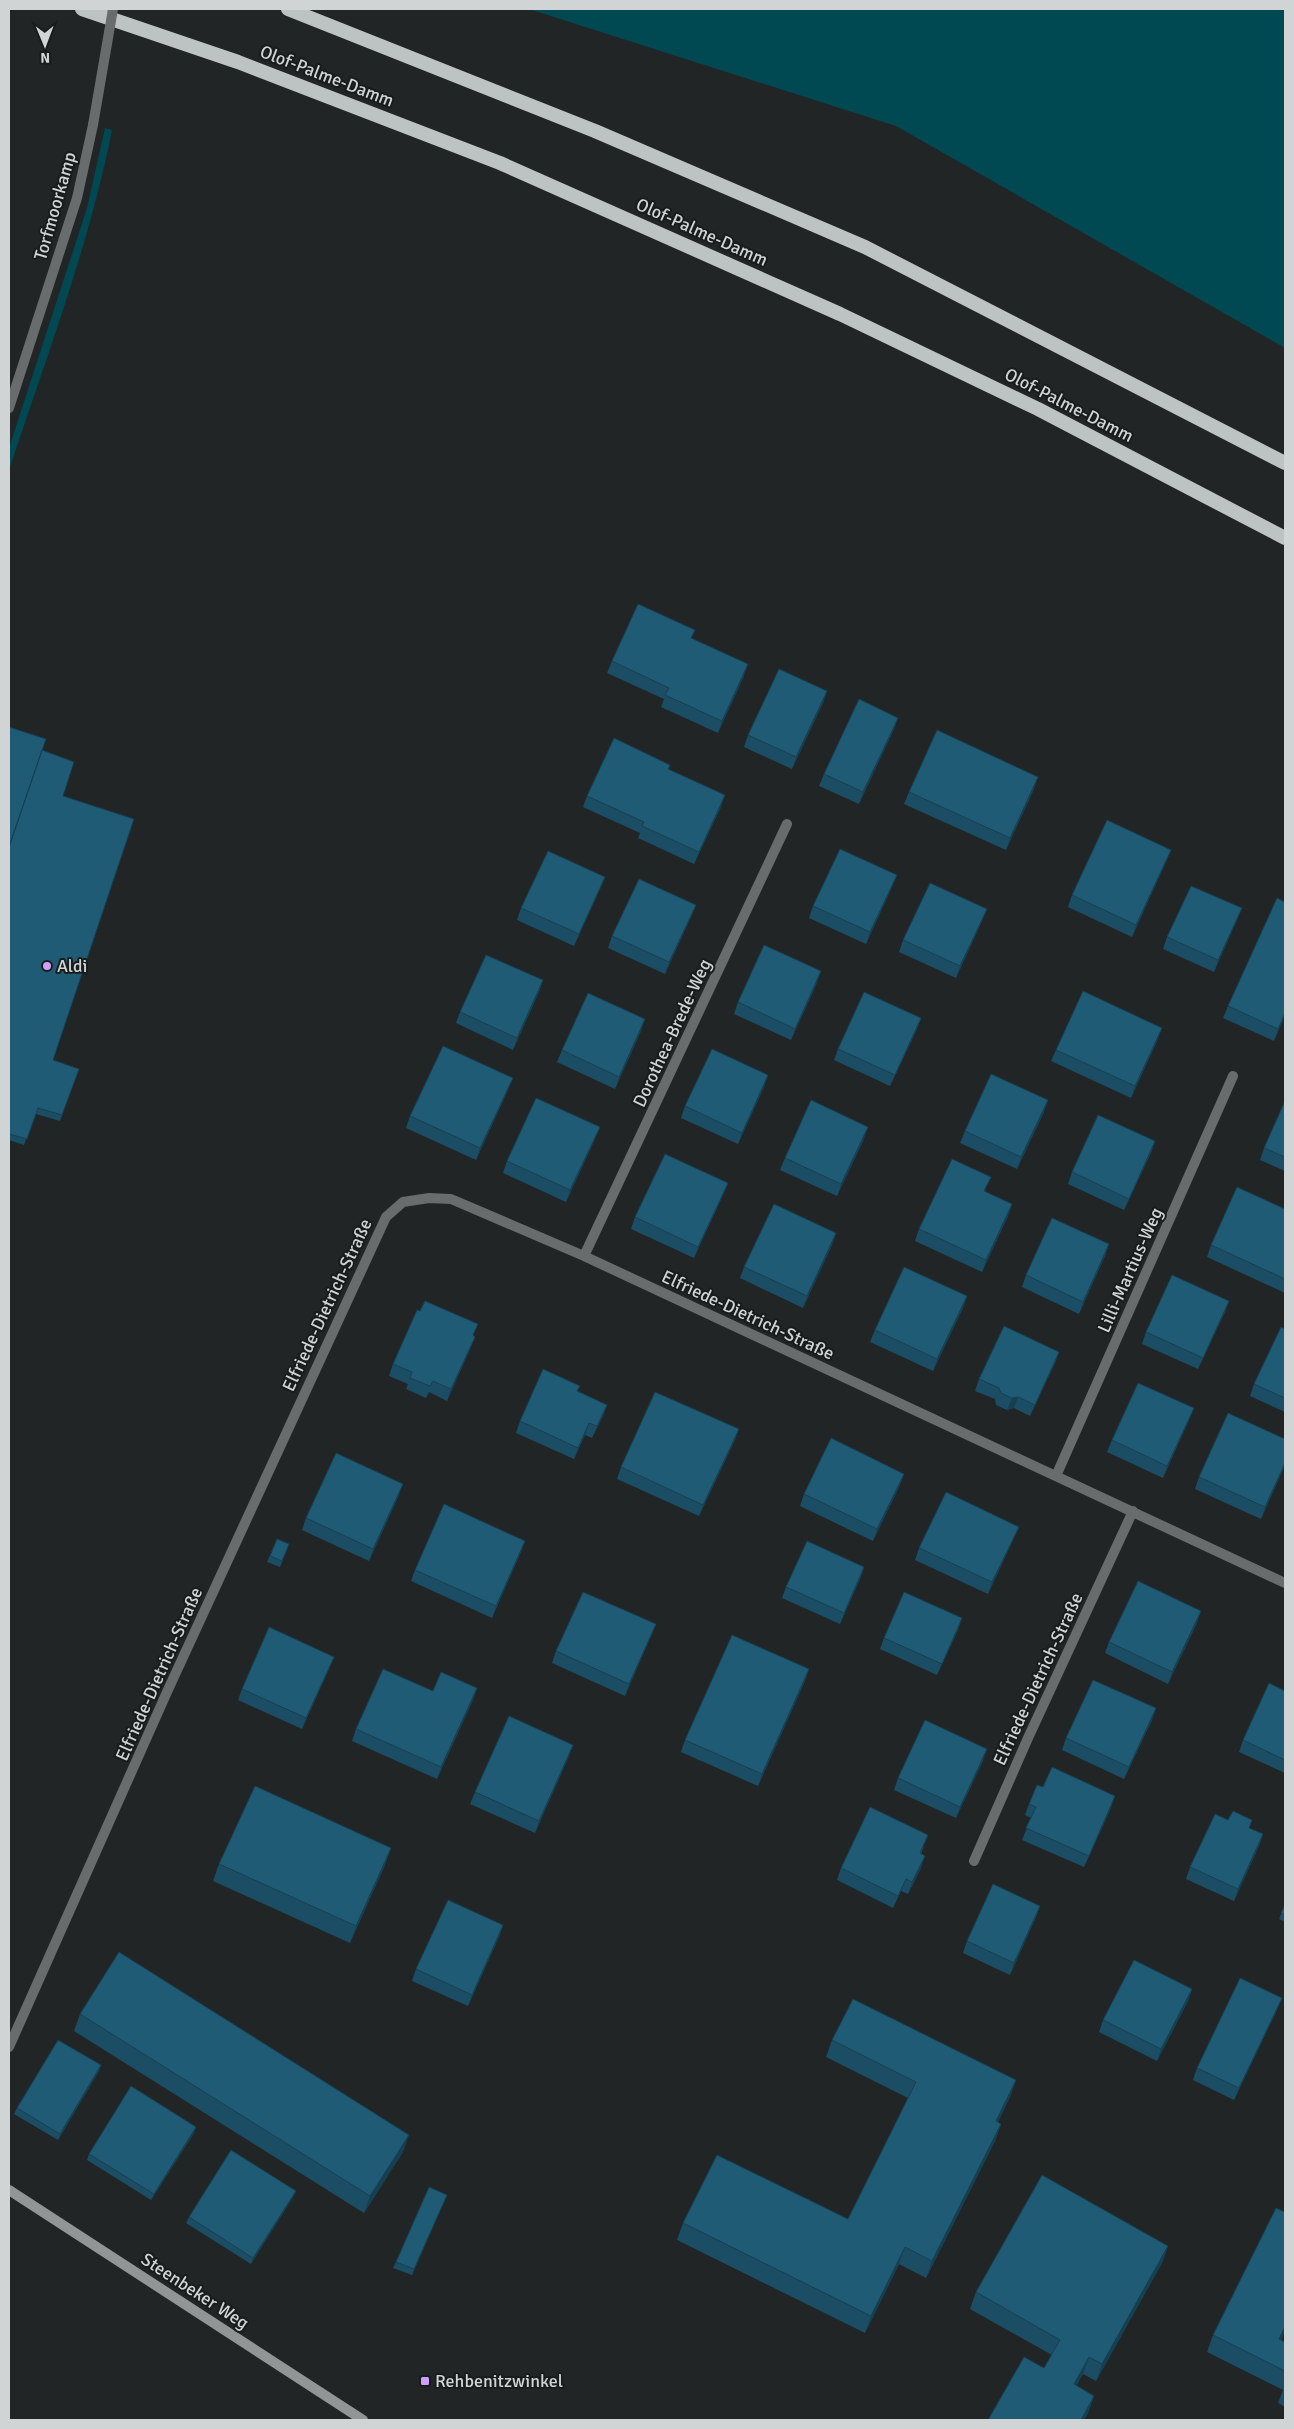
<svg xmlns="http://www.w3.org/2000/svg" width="1294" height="2429" font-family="Signika,sans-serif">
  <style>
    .green { fill: #004953 }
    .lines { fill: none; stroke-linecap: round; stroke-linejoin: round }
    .minor { stroke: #696c6c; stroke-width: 10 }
    .tertiary { stroke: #696c6c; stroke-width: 10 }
    .secondary { stroke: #919595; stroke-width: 10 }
    .trunk { stroke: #bdc3c2; stroke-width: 14 }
    .tertiary-bridge { stroke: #696c6c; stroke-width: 10 }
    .wall { fill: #1b4e65 }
    .shaded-wall { fill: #164052 }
    .building { fill: #1f5b75; stroke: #164052 }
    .poi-dot { fill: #d19dfe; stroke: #171c1d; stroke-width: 2 }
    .labels { text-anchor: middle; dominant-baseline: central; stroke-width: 4; stroke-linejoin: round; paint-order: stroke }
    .street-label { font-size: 18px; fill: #d1d4d4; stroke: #171c1d }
    .poi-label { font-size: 18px; fill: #d1d4d4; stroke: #171c1d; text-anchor: start }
  </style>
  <rect width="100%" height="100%" fill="#212526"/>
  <path class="green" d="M529,9H1285V348L896,126Z
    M105,128L112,130C89,246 46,358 9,470V448L87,208Z"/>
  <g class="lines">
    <path class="minor" d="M584,1256L787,824
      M1056,1476L1233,1076
      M974,1861L1028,1738L1133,1511
      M9,2047L167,1692L386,1217L403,1202L429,1198L451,1199L584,1256L1285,1583"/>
    <path class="tertiary" d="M9,408L77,198L93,125"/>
    <path class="secondary" d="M9,2190L363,2420"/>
    <path class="trunk" d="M82,9L238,62L500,163L840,314L1038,409L1285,538
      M288,9L595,131L865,247L1285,463"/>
    <path class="tertiary-bridge" d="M93,125L113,9"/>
  </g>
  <path class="wall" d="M692,638L744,676L718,733L661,707L664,699L607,673L612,661Z
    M827,691L823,703L792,769L744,747L748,735Z
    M898,718L894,729L859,804L819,786L824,774Z
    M9,727L42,750L63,796L53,1060L79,1069L60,1121L36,1114L24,1145L9,1140Z
    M670,765L669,769L721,807L694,864L638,838L640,833L583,807L587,796Z
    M1034,789L1006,850L904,804L909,792Z
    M1171,850L1166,862L1132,937L1068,907L1072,895Z
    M897,875L892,887L866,944L809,918L813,906Z
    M605,877L600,889L574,946L517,920L521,908Z
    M696,905L691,917L665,974L608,948L612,936Z
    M987,909L982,921L956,978L899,952L903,940Z
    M1237,920L1214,972L1163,949L1167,937Z
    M543,980L539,992L513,1050L456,1023L460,1012Z
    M817,983L791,1040L734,1014L738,1002Z
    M1228,1006L1285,1015L1274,1041L1223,1018Z
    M921,1018L917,1029L890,1086L834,1060L838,1049Z
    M641,1031L615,1089L557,1062L562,1050Z
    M1158,1039L1131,1098L1051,1061L1056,1050Z
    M768,1075L764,1087L738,1144L681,1118L685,1106Z
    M508,1090L476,1160L406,1128L410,1116Z
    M1285,1101V1171L1260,1160L1264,1148Z
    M1044,1112L1017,1169L960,1143L965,1131Z
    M595,1139L566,1202L503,1173L507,1161Z
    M864,1139L837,1196L780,1170L785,1158Z
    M1155,1141L1151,1153L1124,1210L1068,1184L1072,1172Z
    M728,1183L723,1195L694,1258L631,1229L635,1217Z
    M986,1189L985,1192L1012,1204L1008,1216L982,1272L915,1241L919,1229Z
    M1285,1209V1293L1207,1257L1211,1245Z
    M836,1233L832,1245L803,1308L740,1278L744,1267Z
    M1109,1244L1105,1256L1079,1314L1022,1287L1026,1275Z
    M967,1296L963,1308L933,1371L870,1342L875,1330Z
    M1229,1301L1225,1312L1198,1369L1142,1344L1146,1332Z
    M1285,1329V1412L1250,1396L1254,1384Z
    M473,1336L475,1337L470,1349L447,1401L429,1392L426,1398L406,1389L408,1384L389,1376L393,1364Z
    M1059,1352L1055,1363L1030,1416L1014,1408L1007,1410L996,1405L995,1399L975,1391L979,1379Z
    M578,1391L607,1405L603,1416L592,1438L585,1435L574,1459L516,1433L520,1421Z
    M1189,1420L1163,1478L1107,1452L1112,1440Z
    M1285,1439V1465L1261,1519L1195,1489L1199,1477Z
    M735,1440L699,1516L617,1479L621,1467Z
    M904,1474L900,1485L873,1541L800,1506L804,1494Z
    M399,1495L369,1561L302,1530L306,1518Z
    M1014,1538L988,1594L915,1560L919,1548Z
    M277,1539L289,1544L280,1567L267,1562Z
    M525,1541L521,1552L492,1618L411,1581L415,1570Z
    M864,1567L860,1579L840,1624L782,1598L786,1587Z
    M962,1618L958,1630L937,1675L880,1649L884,1638Z
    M1197,1623L1168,1684L1105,1653L1109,1642Z
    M656,1624L651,1636L625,1696L552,1663L556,1651Z
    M334,1657L329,1669L302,1729L238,1700L242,1689Z
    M809,1669L805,1681L758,1786L681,1752L685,1740Z
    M477,1688L473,1700L437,1779L352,1741L356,1729L433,1691Z
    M1285,1691V1773L1239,1752L1243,1740Z
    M1156,1708L1152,1720L1124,1779L1062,1750L1066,1738Z
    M573,1745L569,1756L535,1833L470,1804L475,1792Z
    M983,1761L956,1818L894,1790L898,1778Z
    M1043,1787L1111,1808L1084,1867L1022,1840L1031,1818L1025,1815L1029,1804Z
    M1228,1820H1252L1249,1828L1263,1834L1259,1846L1234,1901L1186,1879L1190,1867Z
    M924,1847L921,1854V1868L908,1894L901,1891L893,1908L837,1880L841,1868Z
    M391,1848L385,1865L350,1943L213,1881L219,1864Z
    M1285,1905V1922L1279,1919Z
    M1040,1906L1036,1917L1010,1975L963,1953L967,1941Z
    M503,1925L499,1937L468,2006L412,1981L416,1969Z
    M1192,1989L1188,2001L1157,2061L1099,2032L1103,2020Z
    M1282,1998L1277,2010L1234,2100L1193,2080L1197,2068Z
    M80,2014L403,2152L364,2213L74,2031Z
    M832,2040L1016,2080L1010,2097L998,2122L1001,2124L995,2141L926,2278L899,2264L865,2333L677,2240L683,2223L848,2219L908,2098L826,2057Z
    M101,2065L99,2071L58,2140L14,2114L17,2108Z
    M196,2127L194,2133L151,2200L87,2160L89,2154Z
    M296,2191L293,2197L251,2264L186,2223L189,2217Z
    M447,2195L412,2275L393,2268L396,2262Z
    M1285,2212V2331L1281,2340L1285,2342V2407L1278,2403L1283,2390L1207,2352L1213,2335Z
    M1168,2246L1162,2263L1096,2381L1083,2374L1076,2386L1094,2396L1088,2413L1084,2420H988L1044,2368L1052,2355L970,2309L976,2292Z"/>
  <path class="shaded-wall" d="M748,664L744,676L718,733L722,721Z
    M827,691L823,703L792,769L796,757Z
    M898,718L894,729L859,804L863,792Z
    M1038,777L1034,789L1006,850L1010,838Z
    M725,795L721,807L694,864L699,852Z
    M1171,850L1166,862L1132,937L1136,925Z
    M897,875L892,887L866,944L870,932Z
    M605,877L600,889L574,946L579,934Z
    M696,905L691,917L665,974L669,962Z
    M1242,908L1237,920L1214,972L1218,960Z
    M987,909L982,921L956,978L960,966Z
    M821,971L817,983L791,1040L795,1029Z
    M543,980L539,992L513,1050L517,1038Z
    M1285,1013V1015L1274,1041L1278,1029Z
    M921,1018L917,1029L890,1086L895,1075Z
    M645,1019L641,1031L615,1089L619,1077Z
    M1162,1028L1158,1039L1131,1098L1135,1086Z
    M768,1075L764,1087L738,1144L742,1133Z
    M513,1078L508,1090L476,1160L480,1148Z
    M1048,1100L1044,1112L1017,1169L1021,1157Z
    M600,1127L595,1139L566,1202L570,1190Z
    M868,1127L864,1139L837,1196L841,1184Z
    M1155,1141L1151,1153L1124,1210L1129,1199Z
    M728,1183L723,1195L694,1258L698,1247Z
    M1012,1204L1008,1216L982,1272L986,1260Z
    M836,1233L832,1245L803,1308L807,1296Z
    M1109,1244L1105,1256L1079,1314L1083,1302Z
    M967,1296L963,1308L933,1371L937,1359Z
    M1229,1301L1225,1312L1198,1369L1203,1358Z
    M475,1337L470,1349L447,1401L451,1389Z
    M1059,1352L1055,1363L1030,1416L1035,1405Z
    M1018,1397L1014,1408L1007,1410L1012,1398Z
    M607,1405L603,1416L592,1438L597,1426Z
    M1194,1408L1189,1420L1163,1478L1167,1466Z
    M589,1423L585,1435L574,1459L578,1448Z
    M739,1429L735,1440L699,1516L703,1505Z
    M1285,1463V1465L1261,1519L1265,1507Z
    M904,1474L900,1485L873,1541L877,1529Z
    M403,1484L399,1495L369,1561L373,1549Z
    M1019,1527L1014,1538L988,1594L992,1582Z
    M525,1541L521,1552L492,1618L496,1606Z
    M864,1567L860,1579L840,1624L844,1613Z
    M1201,1611L1197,1623L1168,1684L1172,1672Z
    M962,1618L958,1630L937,1675L942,1664Z
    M656,1624L651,1636L625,1696L629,1684Z
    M334,1657L329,1669L302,1729L306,1718Z
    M809,1669L805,1681L758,1786L762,1774Z
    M477,1688L473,1700L437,1779L441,1767Z
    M1156,1708L1152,1720L1124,1779L1129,1767Z
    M573,1745L569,1756L535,1833L539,1821Z
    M987,1749L983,1761L956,1818L960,1807Z
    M1115,1796L1111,1808L1084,1867L1089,1856Z
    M1263,1834L1259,1846L1234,1901L1238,1889Z
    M391,1848L385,1865L350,1943L356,1926Z
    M925,1856L921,1868L908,1894L912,1882Z
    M906,1879L901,1891L893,1908L898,1896Z
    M1040,1906L1036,1917L1010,1975L1014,1963Z
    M503,1925L499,1937L468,2006L472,1995Z
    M1192,1989L1188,2001L1157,2061L1161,2049Z
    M1282,1998L1277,2010L1234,2100L1239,2088Z
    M101,2065L99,2071L58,2140L60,2134Z
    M1016,2080L1010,2097L990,2138L996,2121Z
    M1001,2124L995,2141L926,2278L932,2261Z
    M196,2127L194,2133L151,2200L154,2194Z
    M409,2135L403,2152L364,2213L370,2196Z
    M296,2191L293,2197L251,2264L253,2258Z
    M1168,2246L1162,2263L1096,2381L1102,2364Z
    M905,2247L899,2264L865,2333L871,2316Z
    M1285,2326V2331L1273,2356L1279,2339Z
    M1089,2357L1083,2374L1068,2401L1074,2384Z
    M1094,2396L1088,2413L1084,2420H1081Z"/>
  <path class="building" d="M638,604L695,630L691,638L748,664L722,721L665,695L669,688L612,661Z
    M779,669L827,691L796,757L748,735Z
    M859,699L898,718L863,792L824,774Z
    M9,727L46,739L9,847Z
    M937,730L1038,777L1010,838L909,792Z
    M614,738L670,765L668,769L725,795L699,852L642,826L644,822L587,796Z
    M42,750L74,762L63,796L134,819L53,1060L79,1069L62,1115L38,1108L27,1139L9,1134V847Z
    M1107,820L1171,850L1136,925L1072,895Z
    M840,849L897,875L870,932L813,906Z
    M548,851L605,877L579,934L521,908Z
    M639,879L696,905L669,962L612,936Z
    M930,883L987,909L960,966L903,940Z
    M1191,886L1242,908L1218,960L1167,937Z
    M1277,898L1285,902V1013L1278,1029L1228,1006Z
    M764,945L821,971L795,1029L738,1002Z
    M486,955L543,980L517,1038L460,1012Z
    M1083,991L1162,1028L1135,1086L1056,1050Z
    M864,992L921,1018L895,1075L838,1049Z
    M588,993L645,1019L619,1077L562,1050Z
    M443,1046L513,1078L480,1148L410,1116Z
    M712,1049L768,1075L742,1133L685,1106Z
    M991,1074L1048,1100L1021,1157L965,1131Z
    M536,1098L600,1127L570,1190L507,1161Z
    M811,1100L868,1127L841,1184L785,1158Z
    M1285,1101V1157L1264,1148Z
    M1098,1115L1155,1141L1129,1199L1072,1172Z
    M665,1154L728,1183L698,1247L635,1217Z
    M952,1159L991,1177L984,1191L1012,1204L986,1260L919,1229Z
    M1237,1187L1285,1209V1279L1211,1245Z
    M774,1204L836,1233L807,1296L744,1267Z
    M1052,1218L1109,1244L1083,1302L1026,1275Z
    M904,1267L967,1296L937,1359L875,1330Z
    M1172,1275L1229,1301L1203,1358L1146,1332Z
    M425,1301L478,1324L473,1335L475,1337L451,1389L433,1381L430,1386L410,1378L412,1372L393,1364L417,1310L420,1311Z
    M1004,1326L1059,1352L1035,1405L1018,1397L1012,1398L1001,1393L999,1388L979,1379Z
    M1281,1327L1285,1329V1398L1254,1384Z
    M543,1369L580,1386L577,1391L607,1405L597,1426L589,1423L578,1448L520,1421Z
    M1138,1383L1194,1408L1167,1466L1112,1440Z
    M655,1392L739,1429L703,1505L621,1467Z
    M1228,1413L1285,1439V1463L1265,1507L1199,1477Z
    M831,1438L904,1474L877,1529L804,1494Z
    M336,1453L403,1484L373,1549L306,1518Z
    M946,1492L1019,1527L992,1582L919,1548Z
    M444,1504L525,1541L496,1606L415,1570Z
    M277,1539L289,1544L282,1561L270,1556Z
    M807,1541L864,1567L844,1613L786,1587Z
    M1138,1581L1201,1611L1172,1672L1109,1642Z
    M583,1592L656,1624L629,1684L556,1651Z
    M904,1592L962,1618L942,1664L884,1638Z
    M269,1627L334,1657L306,1718L242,1689Z
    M732,1635L809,1669L762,1774L685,1740Z
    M383,1669L433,1691L441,1672L477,1688L441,1767L356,1729Z
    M1093,1680L1156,1708L1129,1767L1066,1738Z
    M1269,1683L1285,1691V1760L1243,1740Z
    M509,1716L573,1745L539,1821L475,1792Z
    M925,1720L987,1749L960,1807L898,1778Z
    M1052,1767L1115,1796L1089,1856L1026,1828L1036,1807L1029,1804L1037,1785L1043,1787Z
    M255,1786L391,1848L356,1926L219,1864Z
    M870,1807L928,1835L920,1853L925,1856L912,1882L906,1879L898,1896L841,1868Z
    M1233,1811L1252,1820L1249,1828L1263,1834L1238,1889L1190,1867L1215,1814L1228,1820Z
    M993,1884L1040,1906L1014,1963L967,1941Z
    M448,1900L503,1925L472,1995L416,1969Z
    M1285,1905V1915L1281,1913Z
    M119,1952L409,2135L370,2196L80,2014Z
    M1134,1960L1192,1989L1161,2049L1103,2020Z
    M1240,1978L1282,1998L1239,2088L1197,2068Z
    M853,1999L1016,2080L996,2121L1001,2124L932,2261L905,2247L871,2316L683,2223L717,2155L848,2219L916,2082L832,2040Z
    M58,2040L101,2065L60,2134L17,2108Z
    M131,2086L196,2127L154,2194L89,2154Z
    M231,2150L296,2191L253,2258L189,2217Z
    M1042,2175L1168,2246L1102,2364L1089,2357L1074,2384L1094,2396L1081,2420H988L1024,2357L1044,2368L1060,2340L976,2292Z
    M429,2187L447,2195L414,2269L396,2262Z
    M1276,2208L1285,2212V2326L1279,2339L1285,2342V2371L1213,2335Z"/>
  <g class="poi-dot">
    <circle cx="47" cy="966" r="5"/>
    <rect x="420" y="2376" width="10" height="10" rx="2.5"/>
  </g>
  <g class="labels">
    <g class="street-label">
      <text transform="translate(327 76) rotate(21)">Olof-Palme-Damm</text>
      <text transform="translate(55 206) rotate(-74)">Torfmoorkamp</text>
      <text transform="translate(702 232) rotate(24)">Olof-Palme-Damm</text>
      <text transform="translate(1069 405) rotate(27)">Olof-Palme-Damm</text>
      <text transform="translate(672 1033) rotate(-65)">Dorothea-Brede-Weg</text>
      <text transform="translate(1130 1270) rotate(-66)">Lilli-Martius-Weg</text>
      <text transform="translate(327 1305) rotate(-65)">Elfriede-Dietrich-Straße</text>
      <text transform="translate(748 1315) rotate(25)">Elfriede-Dietrich-Straße</text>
      <text transform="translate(159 1674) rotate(-66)">Elfriede-Dietrich-Straße</text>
      <text transform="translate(1038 1679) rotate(-65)">Elfriede-Dietrich-Straße</text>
      <text transform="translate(195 2291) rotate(33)">Steenbeker Weg</text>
    </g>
    <g class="poi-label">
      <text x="57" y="966">Aldi</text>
      <text x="435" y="2381">Rehbenitzwinkel</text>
    </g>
  </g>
  <rect width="1294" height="2429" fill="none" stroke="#d1d4d4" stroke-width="20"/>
  <g transform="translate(45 45) rotate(179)" stroke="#171c1d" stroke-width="4" paint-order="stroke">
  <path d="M0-4L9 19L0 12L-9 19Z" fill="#d1d4d4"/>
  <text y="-8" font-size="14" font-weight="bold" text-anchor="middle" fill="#d1d4d4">N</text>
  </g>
</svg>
